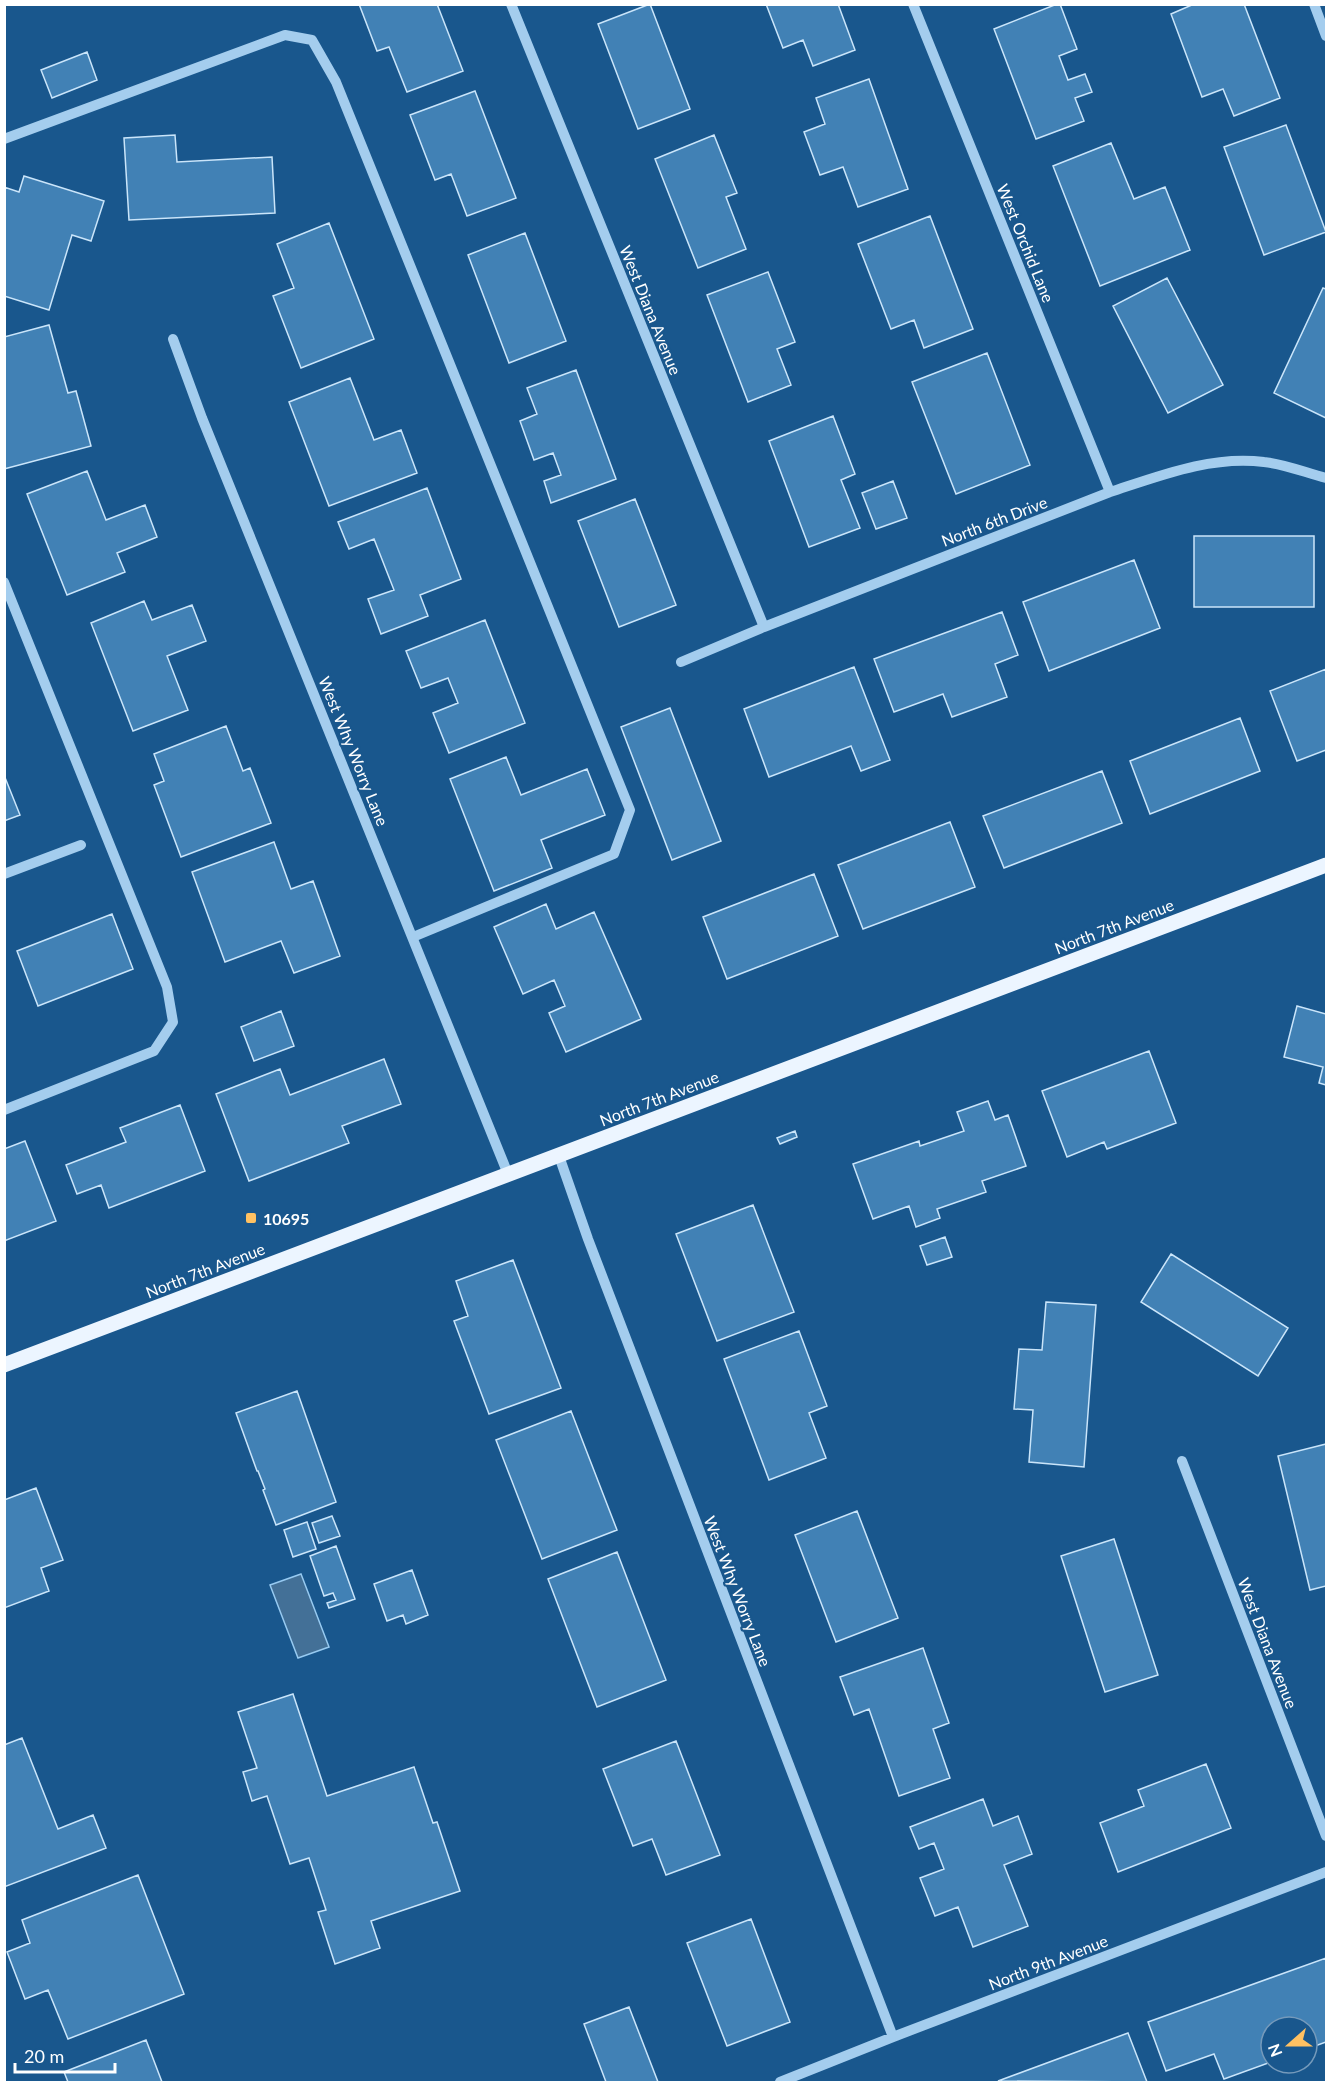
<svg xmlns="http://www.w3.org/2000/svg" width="1331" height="2087" font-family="Lato,sans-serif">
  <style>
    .water { fill: #437097; stroke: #97caf1; stroke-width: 1.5 }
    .building { fill: #4181b5; stroke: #cae5fa; stroke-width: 1.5 }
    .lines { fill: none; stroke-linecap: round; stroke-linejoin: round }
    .minor { stroke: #a4cdee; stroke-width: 10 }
    .major { stroke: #ecf5ff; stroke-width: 15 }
    .poi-dot { fill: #ffc162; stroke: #19578d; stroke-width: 2 }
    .labels { text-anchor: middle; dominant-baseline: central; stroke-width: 4.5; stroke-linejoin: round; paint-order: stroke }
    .street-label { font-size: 16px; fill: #fff; stroke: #19578d }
    .poi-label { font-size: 16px; font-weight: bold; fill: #fff; stroke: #19578d; text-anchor: start }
  </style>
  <rect width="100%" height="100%" fill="#19578d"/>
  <path class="water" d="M301,1574L329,1647L298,1658L270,1585Z"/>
  <path class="building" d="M359,4H437L463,71L407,92L389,47L377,51Z
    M650,4L690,109L638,129L598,24Z
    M766,4H838L855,50L813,66L803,40L783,48Z
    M1057,4H1060L1077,49L1059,56L1068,80L1085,74L1092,92L1075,98L1084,121L1036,139L994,29Z
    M1194,4H1244L1280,98L1234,116L1223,89L1202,97L1171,14Z
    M87,52L97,80L52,98L41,70Z
    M869,79L908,189L858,207L843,167L820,175L804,132L825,124L816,98Z
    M475,91L516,198L467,216L451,174L435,180L410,115Z
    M1286,125L1326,232L1264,255L1224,147Z
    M175,135L177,162L272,157L275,213L129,220L124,138Z
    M714,135L737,193L726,197L746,249L698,268L655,159Z
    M1111,143L1134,199L1165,187L1190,250L1100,286L1053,166Z
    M24,176L104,201L91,241L72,235L49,310L4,296V187L19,192Z
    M930,216L973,329L924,348L914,320L891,329L858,244Z
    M329,223L374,339L301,368L273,296L294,288L277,244Z
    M525,233L566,341L509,363L468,255Z
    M768,272L795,342L777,349L791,385L748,402L707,295Z
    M1167,278L1223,385L1168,413L1113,306Z
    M1323,288L1326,289V418L1274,393Z
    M49,325L68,393L76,391L91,446L4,469V337Z
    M987,353L1030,465L956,494L912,382Z
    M576,370L616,479L551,503L544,481L561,475L553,453L534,460L520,421L537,414L527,388Z
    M350,378L374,440L401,430L417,473L329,506L289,402Z
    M833,416L855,474L841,480L860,528L809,547L769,441Z
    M87,471L106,520L145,505L157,537L117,553L125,572L67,595L27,494Z
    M893,481L907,518L876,529L862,493Z
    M427,488L461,579L420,595L428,616L381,634L368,599L394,590L374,539L349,549L338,522Z
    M635,499L676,605L619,627L578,521Z
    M1194,536H1314V607H1194Z
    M1134,560L1160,628L1049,671L1023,602Z
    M144,601L152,620L192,605L206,641L167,656L188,710L133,731L91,623Z
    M1002,612L1018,655L995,664L1007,697L952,717L943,694L894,712L874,659Z
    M485,620L525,723L449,753L433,713L458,703L448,678L421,688L406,651Z
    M854,667L890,760L861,771L851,746L769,777L744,709Z
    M1326,669V750L1297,761L1270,691Z
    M670,708L721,841L672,860L621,727Z
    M1240,718L1260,771L1150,814L1130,761Z
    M226,726L243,771L250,768L271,823L181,857L154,785L164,781L154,754Z
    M506,757L521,795L587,769L605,815L541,840L552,868L494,891L450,779Z
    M1102,771L1122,823L1004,868L983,816Z
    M4,775L20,815L4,821Z
    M950,822L975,887L863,929L838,865Z
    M274,842L291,889L313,881L340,956L294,973L281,941L225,962L192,872Z
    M814,874L838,936L727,979L703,917Z
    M546,904L556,929L594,912L641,1019L566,1052L549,1013L565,1006L554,980L523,994L494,927Z
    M112,914L133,969L38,1006L17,951Z
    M1297,1006L1326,1014V1085L1319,1083L1323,1067L1284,1057Z
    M281,1011L294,1046L254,1061L241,1027Z
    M1149,1051L1176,1123L1107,1149L1104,1142L1067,1157L1042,1091Z
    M384,1059L401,1104L342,1126L349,1143L249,1181L216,1094L280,1069L290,1095Z
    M988,1101L995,1120L1008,1115L1026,1166L982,1181L986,1192L937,1209L940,1218L916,1227L909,1206L873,1219L853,1164L919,1141L920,1146L964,1131L957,1112Z
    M180,1105L205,1171L109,1208L101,1185L77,1194L66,1165L126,1142L120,1128Z
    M795,1131L797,1137L780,1144L777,1138Z
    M25,1141L56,1221L4,1241V1149Z
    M753,1205L794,1312L717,1341L676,1234Z
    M945,1237L952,1257L927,1265L920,1246Z
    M1171,1254L1288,1328L1258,1376L1141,1302Z
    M513,1260L561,1388L489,1414L454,1321L468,1316L456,1281Z
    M1046,1302L1096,1305L1084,1467L1029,1462L1033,1410L1014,1409L1019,1349L1042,1350Z
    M799,1331L827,1406L809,1413L826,1458L769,1480L724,1359Z
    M297,1391L336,1502L276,1525L263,1490L265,1489L258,1471H257L236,1413Z
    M571,1411L617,1530L542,1559L496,1440Z
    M1326,1444V1586L1310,1590L1278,1456Z
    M36,1488L63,1560L41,1568L49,1591L4,1608V1500Z
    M857,1511L898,1618L836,1642L795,1535Z
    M332,1516L340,1536L319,1543L312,1523Z
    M307,1522L316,1549L293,1557L284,1530Z
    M1114,1539L1158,1675L1105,1692L1061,1556Z
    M336,1546L355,1599L329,1608L327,1603L336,1600L333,1593L324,1596L310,1556Z
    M617,1552L666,1680L597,1707L548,1579Z
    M412,1570L428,1615L406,1624L403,1615L387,1621L374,1584Z
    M923,1648L949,1723L933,1729L950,1778L899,1796L869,1709L854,1715L840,1677Z
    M293,1694L327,1796L414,1767L433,1823L437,1822L460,1891L371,1921L380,1948L335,1964L318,1912L326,1910L309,1858L290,1864L267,1796L252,1801L243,1772L257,1768L238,1712Z
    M22,1738L58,1829L93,1815L106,1848L4,1887V1745Z
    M676,1741L720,1855L666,1875L652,1839L633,1846L603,1769Z
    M1206,1764L1231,1828L1118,1872L1100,1823L1144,1806L1138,1790Z
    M983,1799L993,1826L1018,1816L1032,1854L1004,1865L1028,1926L973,1947L958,1907L935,1916L920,1878L944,1869L934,1843L919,1849L910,1827Z
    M138,1875L184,1994L68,2039L48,1990L25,1999L7,1952L30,1943L22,1920Z
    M751,1919L790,2022L727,2046L687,1943Z
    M1326,1958V2042L1307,2049V2027H1271V2062L1224,2079L1214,2054L1166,2071L1148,2022Z
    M629,2007L658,2082H606L584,2024Z
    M1128,2033L1147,2082L998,2081Z
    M146,2040L162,2082H68L64,2072Z"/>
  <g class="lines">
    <path class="minor" d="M511,4L764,627
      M913,4L1110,492
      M1314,4L1326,36
      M4,139L285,35L312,40L336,82L630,810L614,854L413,937
      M173,339L202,418L508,1174
      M4,582L167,987L173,1022L154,1051L4,1110
      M681,662L764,627L1110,492C1159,476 1212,455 1264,462C1285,464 1306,473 1326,478
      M4,874L81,845
      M559,1156L588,1239L893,2037
      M1182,1461L1326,1836
      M780,2082L893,2037L1326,1872"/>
    <path class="major" d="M4,1365L1326,865"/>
  </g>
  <rect class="poi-dot" x="245" y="1212" width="12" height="12" rx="3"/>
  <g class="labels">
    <g class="street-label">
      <text transform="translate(1026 243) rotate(68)">West Orchid Lane</text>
      <text transform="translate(651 310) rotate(68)">West Diana Avenue</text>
      <text transform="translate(994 521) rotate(-21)">North 6th Drive</text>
      <text transform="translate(354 751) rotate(68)">West Why Worry Lane</text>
      <text transform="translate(1114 926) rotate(-21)">North 7th Avenue</text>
      <text transform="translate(659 1098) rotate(-21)">North 7th Avenue</text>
      <text transform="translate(205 1270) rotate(-21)">North 7th Avenue</text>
      <text transform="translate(738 1591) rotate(69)">West Why Worry Lane</text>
      <text transform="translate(1268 1643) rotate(69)">West Diana Avenue</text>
      <text transform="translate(1048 1962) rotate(-21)">North 9th Avenue</text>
    </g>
    <g class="poi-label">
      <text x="263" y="1218">10695</text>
    </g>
  </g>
  <rect width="1331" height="2087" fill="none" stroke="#ffffff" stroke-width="12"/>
  <g transform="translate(1289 2045) rotate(249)"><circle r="28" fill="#19578d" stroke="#759abb" stroke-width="1.5"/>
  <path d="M0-4.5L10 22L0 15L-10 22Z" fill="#ffc162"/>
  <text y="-9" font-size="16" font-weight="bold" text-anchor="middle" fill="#ffffff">N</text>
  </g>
  <path d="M15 2063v9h100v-9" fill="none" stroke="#ffffff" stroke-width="3"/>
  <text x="24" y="2063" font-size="18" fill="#ffffff" stroke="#19578d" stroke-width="4.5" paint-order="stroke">20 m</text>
</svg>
